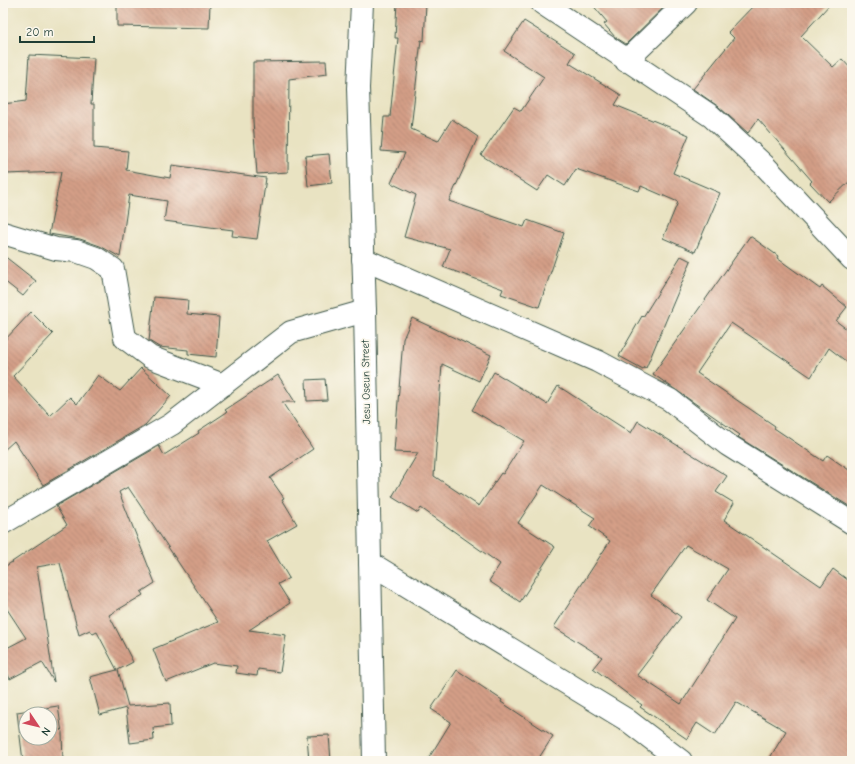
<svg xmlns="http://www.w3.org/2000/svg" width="855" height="764" font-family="'Comic Neue',sans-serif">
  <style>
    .building { fill: url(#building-back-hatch); fill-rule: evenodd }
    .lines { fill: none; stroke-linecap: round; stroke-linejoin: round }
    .minor-casing { stroke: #3d5649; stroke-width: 24 }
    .major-casing { stroke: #3d5649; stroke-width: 24 }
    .minor { stroke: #fff; stroke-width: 22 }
    .major { stroke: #fff; stroke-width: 22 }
    .labels { text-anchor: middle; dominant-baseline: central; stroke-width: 3.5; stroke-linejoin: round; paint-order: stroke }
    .street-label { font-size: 11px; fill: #1f3d34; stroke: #fbf7ec }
  </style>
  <defs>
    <pattern id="building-back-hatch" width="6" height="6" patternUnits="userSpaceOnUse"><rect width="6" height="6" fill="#d49f87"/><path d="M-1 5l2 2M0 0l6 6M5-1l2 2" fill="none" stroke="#ab836f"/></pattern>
  </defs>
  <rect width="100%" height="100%" fill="#fbf7ec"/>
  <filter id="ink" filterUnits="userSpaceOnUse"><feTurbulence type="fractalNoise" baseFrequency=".025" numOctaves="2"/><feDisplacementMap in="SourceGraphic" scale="8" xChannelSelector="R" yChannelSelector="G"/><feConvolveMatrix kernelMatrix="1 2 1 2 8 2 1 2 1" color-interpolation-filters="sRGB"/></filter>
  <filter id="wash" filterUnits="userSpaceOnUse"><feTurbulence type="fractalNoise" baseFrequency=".012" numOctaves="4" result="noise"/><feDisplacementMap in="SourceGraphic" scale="16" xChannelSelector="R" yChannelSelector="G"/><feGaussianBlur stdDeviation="0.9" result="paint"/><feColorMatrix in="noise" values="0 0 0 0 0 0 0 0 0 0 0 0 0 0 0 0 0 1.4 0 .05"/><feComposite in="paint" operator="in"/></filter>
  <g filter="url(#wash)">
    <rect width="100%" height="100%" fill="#e9e3c2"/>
    <g id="blocks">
      <path class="building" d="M117,3H210L209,28L117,26Z
        M397,3H426L424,41L421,40L411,129L438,141L452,119L478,137L449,201L524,227L527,220L564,233L539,307L501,294L503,289L443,267L450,249L404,237L416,195L391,183L405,153L381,151L384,117H390L398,38H395Z
        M591,3H668L626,44L615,37L604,24L607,22Z
        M756,3H831L801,36L833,67L842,59L852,70V179L828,202L810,183L812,181L758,119L748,133L719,107L693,89L734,38L728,32Z
        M524,21L575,53L569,63L621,95L615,105L689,135L673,173L720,193L695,252L663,238L678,202L641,186L639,191L576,169L565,186L548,175L537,191L481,155L514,107L521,111L544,77L504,51Z
        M29,55L94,58L91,104H94V148L128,151L126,170L170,178L172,165L266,178L257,239L232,236L233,230L164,221L167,201L129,195L120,257L100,246L80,239L49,234L61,172L6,174L3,104L26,101Z
        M326,61L327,74L289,79L288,172L257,174L253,121V62Z
        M329,154L332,183L308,186L305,156Z
        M750,236L778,256L777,258L820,289L822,286L847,307L836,321L852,333V366L829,348L811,377L731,323L697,373L775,426L774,428L823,461L827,455L852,472V508L738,437L740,435L653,374Z
        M3,255L36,281L23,296L3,280Z
        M681,256L691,261L646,368L644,367L643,369L619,356L642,316L643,317Z
        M154,297L188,300L187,314L219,317L216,357L188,354V350L159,347L149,341Z
        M31,312L53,334L13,376L50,416L70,397L77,404L98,375L120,391L141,368L171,396L145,425L43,485L14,441L3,451V342Z
        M412,318L491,355L479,381L442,364L434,476L479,506L501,473L503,474L524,441L472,410L494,372L547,404L558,386L631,433L638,421L727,476L716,492L734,503L724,520L821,586L833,569L852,583V761H768L786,731L736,702L715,735L697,723L687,739L640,707L642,705L593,668L602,657L554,627L610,541L589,526L595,518L543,485L518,523L555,547L520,602L489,581L500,564L421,508L418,513L392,497L418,453L394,452L403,339ZM686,545L728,569L707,600L735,619L681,704L637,675L681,617L651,595Z
        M278,375L295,402H282L313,449L270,478L284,498L282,499L297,524L267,541L289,578L278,584L290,603L249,630L286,635L280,672L258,669L257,676L236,673L237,666L213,663L166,682L153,649L218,622L128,487L119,492L155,583L141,592L143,595L109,615L133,662L118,670L128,706L170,703L171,726L153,728L154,740L130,743L126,708L100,715L90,677L117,670L97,632L93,634L90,630L79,635L60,563L37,567L54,682L42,662L10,679L3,664V650L26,638L3,603V568L67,525L56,506L159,446L164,455L199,433L198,431L227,412L225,410Z
        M325,379L327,400L307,401L306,380Z
        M457,670L502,700L501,702L553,736L537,761H427L451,722L431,709Z
        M58,706L62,733L63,761H23L17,712ZM26,714H50V738H26Z
        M329,735L331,761H309L307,736Z"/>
    </g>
  </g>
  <g filter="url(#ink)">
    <use href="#blocks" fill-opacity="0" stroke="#3d5649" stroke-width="1"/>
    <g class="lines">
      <g class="minor-casing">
        <path id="minor" d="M542,3L711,116L764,165L852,259
          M626,61L686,3
          M3,233L56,249L76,251L96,258L113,269L125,338L150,357L223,385
          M363,259L597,361L670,400L728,445L852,523
          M3,523L172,424L291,332L365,311
          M370,563L627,720L681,761"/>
      </g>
      <g class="major-casing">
        <path id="major" d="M362,3L358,88L365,311L374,761"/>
      </g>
      <use href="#minor" class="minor"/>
      <use href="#major" class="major"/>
    </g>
  </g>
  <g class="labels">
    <g class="street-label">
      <text transform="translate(366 382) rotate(-91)">Jesu Oseun Street</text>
    </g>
  </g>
  <rect width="855" height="764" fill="none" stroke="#fbf7ec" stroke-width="16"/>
  <g transform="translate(38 726) rotate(125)"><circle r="19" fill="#fbf7ec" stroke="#a3ada2"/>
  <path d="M0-3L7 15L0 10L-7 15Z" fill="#d1495b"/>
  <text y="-6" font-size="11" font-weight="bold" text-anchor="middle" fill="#1f3d34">N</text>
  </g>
  <path d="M20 36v6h74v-6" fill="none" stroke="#1f3d34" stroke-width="2"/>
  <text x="26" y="36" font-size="12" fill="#1f3d34" stroke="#fbf7ec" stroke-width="3" paint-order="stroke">20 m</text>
</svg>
